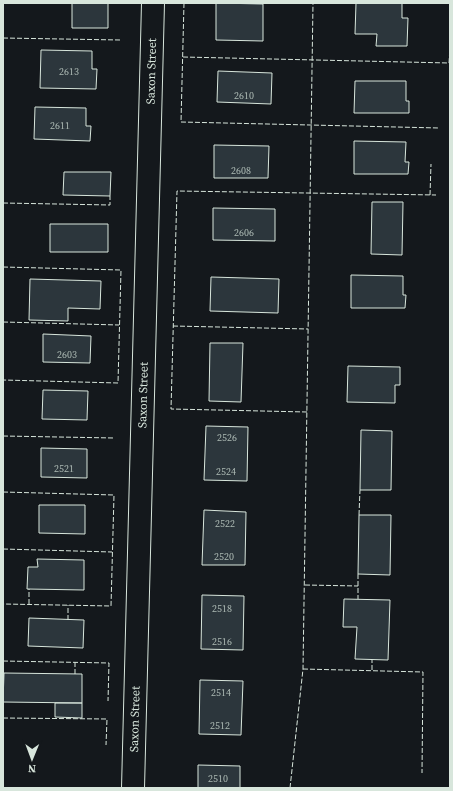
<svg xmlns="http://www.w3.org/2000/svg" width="453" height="791" font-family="'Source Serif 4',serif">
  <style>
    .building { fill: #2c363c; stroke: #d8e6dc }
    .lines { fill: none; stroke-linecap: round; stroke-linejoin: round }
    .street-casing { stroke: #d8e6dc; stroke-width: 24 }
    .street { stroke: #14181c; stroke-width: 22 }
    .fence { stroke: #d8e6dc; stroke-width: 1; stroke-dasharray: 5 2; stroke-linecap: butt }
    .labels { text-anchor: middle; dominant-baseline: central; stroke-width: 3; stroke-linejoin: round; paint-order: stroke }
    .number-label { font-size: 10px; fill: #adbab4 }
    .street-label { font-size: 12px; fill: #d8e6dc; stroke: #14181c }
  </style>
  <rect width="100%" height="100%" fill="#14181c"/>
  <path class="building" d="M72,3H108V28H72Z
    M216,3L263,4V41L216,40Z
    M356,3H402V18H408L407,46H376L377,34H355Z
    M41,50L92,51V69H97L96,89L40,88Z
    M218,71L272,73L271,104L217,102Z
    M355,81H406V101H409V113H354Z
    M35,107L86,108V126H91L90,141L34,139Z
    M354,141L406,142L405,162H409L408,174H354Z
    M214,145L269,146L268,178H214Z
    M64,172H111L110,196L63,195Z
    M372,202H403L402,255L371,254Z
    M213,208L275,209V241L213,240Z
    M50,224H108V252H50Z
    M351,275L403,276V295H406L405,308H351Z
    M211,277L279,279L278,313L210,311Z
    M30,279L101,281L100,309L68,308V321L29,320Z
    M43,334L91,336L90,363L43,362Z
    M210,343H243L241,402L209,401Z
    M348,366L400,367V385H395V403L347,402Z
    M43,390L88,391L87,420L42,419Z
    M206,426L248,427L247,481L204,480Z
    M361,430L392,431L391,490H360Z
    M41,448L87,449V478L41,477Z
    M39,505H85V534L39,533Z
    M204,510L246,512L245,565H202Z
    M359,515H391L390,575L358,574Z
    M37,559L84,560V590L27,589L28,567H38Z
    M202,595L244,596L243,650L201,649Z
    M344,599L390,600L388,660L355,659L357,627H343Z
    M29,618L84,620L83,648L28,646Z
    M4,673L82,674V703L3,702Z
    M200,680L243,681L241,735L199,734Z
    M55,703H82V718L55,717Z
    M198,765L240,766V788H198Z"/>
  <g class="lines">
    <g class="street-casing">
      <g id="street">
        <path id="s1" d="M133,788L153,3"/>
      </g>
    </g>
    <use href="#street" class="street"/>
    <path class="fence" d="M184,3L181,122L439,128
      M3,38L120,40
      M183,57L449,63L450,47
      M430,195L431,164
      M3,203L110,205V196
      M3,267L121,270L118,383L3,380
      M3,322L119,325
      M173,326L308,329
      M307,412L171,409L177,191L436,195
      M3,436L114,438
      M3,492L114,495L111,606L3,604
      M359,515L360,490
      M3,549L112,552
      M358,574V599
      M305,585L358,586
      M29,604V589
      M68,620V605
      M3,661L109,663L108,701
      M303,669L423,672L422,773
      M372,670V660
      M75,674V662
      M3,718L107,719L106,745
      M290,788L303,669L313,3"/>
  </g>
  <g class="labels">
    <g class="number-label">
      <text x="69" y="71">2613</text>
      <text x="244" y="95">2610</text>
      <text x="60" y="125">2611</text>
      <text x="241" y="170">2608</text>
      <text x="244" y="232">2606</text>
      <text x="67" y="354">2603</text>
      <text x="227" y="437">2526</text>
      <text x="64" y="468">2521</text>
      <text x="226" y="471">2524</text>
      <text x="225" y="523">2522</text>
      <text x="224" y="556">2520</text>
      <text x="222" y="608">2518</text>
      <text x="222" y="641">2516</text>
      <text x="221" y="692">2514</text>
      <text x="220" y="725">2512</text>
      <text x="218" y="778">2510</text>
    </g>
    <g class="street-label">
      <text stroke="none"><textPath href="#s1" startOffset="717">Saxon Street</textPath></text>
      <text stroke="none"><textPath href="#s1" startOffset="393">Saxon Street</textPath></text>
      <text stroke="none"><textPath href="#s1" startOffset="69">Saxon Street</textPath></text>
    </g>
  </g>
  <rect width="453" height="791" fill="none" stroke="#d8e6dc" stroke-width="8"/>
  <g transform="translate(32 759) rotate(181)" stroke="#14181c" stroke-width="3" paint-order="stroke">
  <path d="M0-3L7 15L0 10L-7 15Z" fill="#d8e6dc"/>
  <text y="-6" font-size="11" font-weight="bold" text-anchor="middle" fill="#d8e6dc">N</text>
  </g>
</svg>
